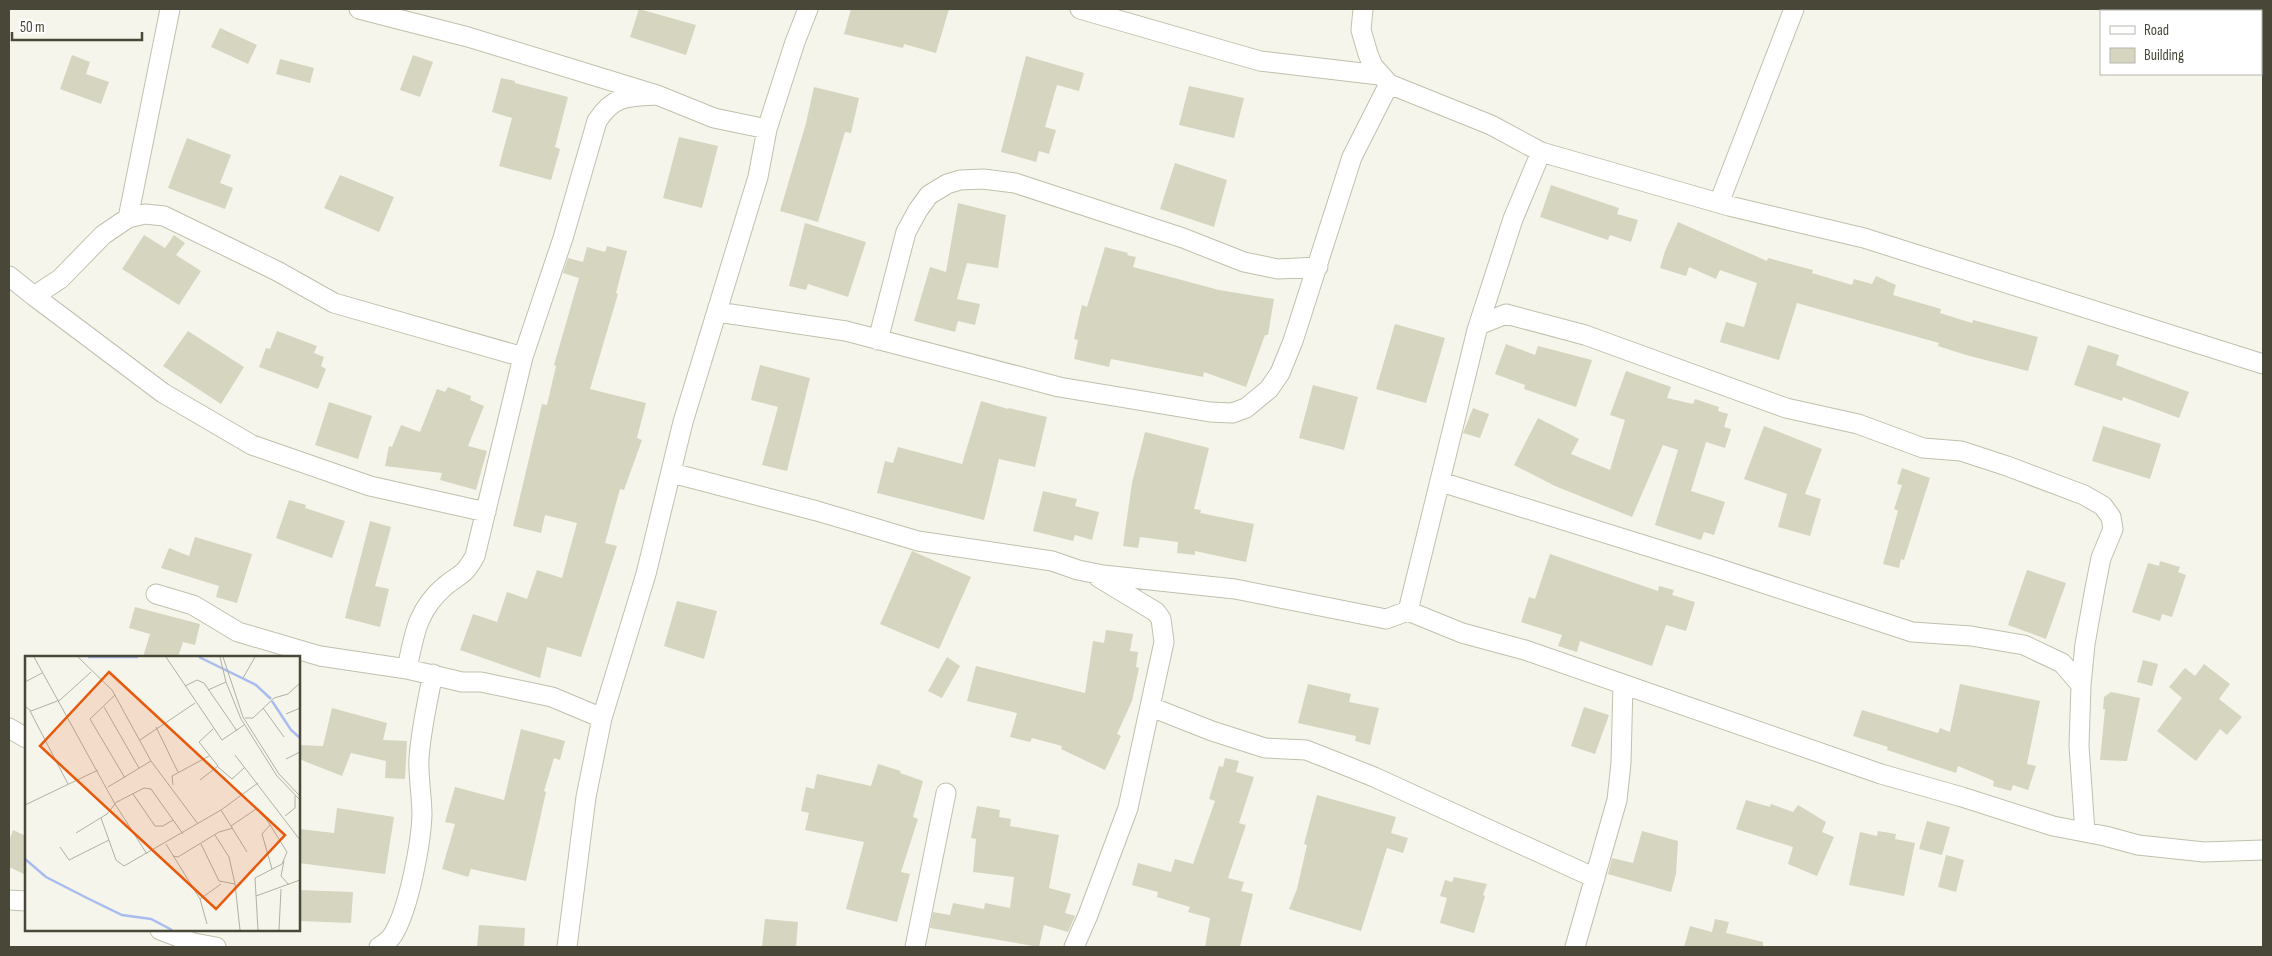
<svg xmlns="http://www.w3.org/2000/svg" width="2272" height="956" font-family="'Sofia Sans Condensed',sans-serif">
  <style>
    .building { fill: #d6d5c0 }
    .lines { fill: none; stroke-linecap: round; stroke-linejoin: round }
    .minor-casing { stroke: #c0c0ad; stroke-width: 21 }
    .minor { stroke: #fff; stroke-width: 19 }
    .inset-river { fill: none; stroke: #a9bcef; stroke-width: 2.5 }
    .inset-road { fill: none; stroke: #b0b0a3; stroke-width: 1 }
    .view { fill: #e8590c; fill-opacity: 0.15; stroke: #e8590c; stroke-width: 2.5 }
    .inset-edge { fill: none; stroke: #494838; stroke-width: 2.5 }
  </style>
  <rect width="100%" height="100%" fill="#f5f5eb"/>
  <path class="building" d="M639,9L696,25L686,55L630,37Z
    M851,9H949L936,53L904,44L903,48L844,34Z
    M220,28L257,45L248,64L211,47Z
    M72,55L90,62L86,74L109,82L101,104L60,89Z
    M413,55L433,62L420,97L400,90Z
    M1026,56L1084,73L1079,91L1057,85L1045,127L1056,130L1049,154L1039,151L1036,162L1001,152Z
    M280,59L314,68L310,83L276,74Z
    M501,78L515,81V83L568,97L555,147L560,149L551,180L499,166L512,118L492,112Z
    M1189,86L1244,98L1234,138L1179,125Z
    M814,87L859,98L851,133L845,132L818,222L780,211L806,123Z
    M679,137L718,146L702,208L663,198Z
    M187,138L231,155L220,183L233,188L225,209L168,188Z
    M1175,163L1227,180L1214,227L1160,209Z
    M340,175L394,197L379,232L324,208Z
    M1551,185L1619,208L1617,214L1638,220L1631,242L1610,235L1608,240L1540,217Z
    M958,203L1006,215L998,268L967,263L957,299L980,304L975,325L958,321L955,332L914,321L930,267L946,272Z
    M1678,222L1767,261L1768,258L1813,270L1812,273L1852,285L1854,279L1872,284L1876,276L1896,285L1893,295L1941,309L1940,313L1972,323L1973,320L2038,337L2028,371L1966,355L1938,346L1939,343L1797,303L1779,360L1720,342L1726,322L1744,327L1757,283L1720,270L1716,279L1689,267L1686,276L1660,268L1665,251Z
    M805,223L866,242L848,297L808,284L806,290L789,286Z
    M144,235L165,248L174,235L185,243L176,255L201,271L179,305L122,269Z
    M607,246L627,251L616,293L618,294L590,389L646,403L637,438L642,440L624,490L620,489L605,543L617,546L581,657L547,647L540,678L460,650L473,614L497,622L507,592L527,599L537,570L562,578L577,523L545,515L541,533L513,526L542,404L547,405L556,366L554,365L579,278L563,273L568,258L583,262L587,247L605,252Z
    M1105,247L1128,253L1127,255L1136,257L1133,267L1219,290L1274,299L1268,335H1265L1246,387L1204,372L1203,377L1111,359L1109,367L1074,359L1078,340L1074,339L1082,305L1087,307Z
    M1395,324L1445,338L1426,403L1376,389Z
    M188,331L244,367L221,404L163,366Z
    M277,331L317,346L314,353L324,357L321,366L326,369L318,389L259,367L266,348L270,349Z
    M1506,344L1535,355L1538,346L1592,360L1576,407L1524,389L1525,385L1495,374Z
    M2088,345L2119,355L2116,365L2189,392L2179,418L2123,397L2122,401L2074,385Z
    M760,365L810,378L787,471L762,465L778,407L751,400Z
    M1626,371L1671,387L1667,398L1693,404L1695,399L1719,407L1718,411L1728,414L1724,427L1731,429L1725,448L1706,442L1691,491L1725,502L1714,535L1704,532L1701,540L1655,525L1678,450L1663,445L1632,517L1555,486L1514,465L1538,418L1579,439L1571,454L1610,470L1625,420L1610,415Z
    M1313,385L1358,397L1344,450L1299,438Z
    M448,387L471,396L470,400L484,406L468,446L487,451L476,490L440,480L442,473L385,466L389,446L392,447L401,425L420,432L437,389L445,392Z
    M981,401L1008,409L1009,408L1047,417L1035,467L999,459L984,520L877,493L885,461L893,463L898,447L962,464Z
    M329,402L372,416L358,459L315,445Z
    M1473,408L1489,414L1480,438L1463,433Z
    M1764,426L1822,449L1805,494L1821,499L1810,536L1778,527L1787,494L1744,479Z
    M2103,426L2161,444L2150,479L2092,461Z
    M1145,432L1209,448L1194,509L1201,510L1200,513L1254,524L1246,562L1195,551V555L1177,553L1178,542L1140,537L1138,548L1123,546L1132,483Z
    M1902,468L1930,478L1904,560L1901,559L1899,568L1883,564L1898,511L1894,509L1902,485L1897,484Z
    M1043,491L1077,499L1075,506L1099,512L1092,540L1075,535L1073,541L1033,531Z
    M289,500L306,505L305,508L345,521L332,558L276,538Z
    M370,521L391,527L375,586L389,589L380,627L345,618Z
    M195,537L252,554L237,603L216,597L219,586L161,568L169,548L189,556Z
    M912,551L971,577L939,649L880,624Z
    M1550,554L1658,591L1659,586L1674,590L1672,595L1695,602L1686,631L1666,625L1652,666L1580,641L1577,652L1558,646L1562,635L1521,622L1529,597L1535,599Z
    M2160,561L2180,567L2178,572L2186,575L2172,617L2162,614L2160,621L2132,612L2148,563L2159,566Z
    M2027,570L2066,583L2046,639L2008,625Z
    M677,601L717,611L704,659L664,646Z
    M135,607L200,624L195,645L183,642L178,657H143L150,634L129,628Z
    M1106,630L1133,634L1130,651L1138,652L1136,667L1139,668L1132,701L1117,734L1121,736L1105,770L1061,749L1062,746L1032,738L1030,742L1010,737L1017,713L967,701L976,666L1085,693L1093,641L1104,643Z
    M947,657L960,666L942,698L928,691Z
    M2143,660L2158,664L2152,686L2137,682Z
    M2204,664L2230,684L2219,699L2242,717L2227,735L2220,729L2196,761L2157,731L2182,698L2169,687L2185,668L2195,676Z
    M1308,684L1351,694L1349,702L1379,708L1370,745L1355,741L1356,736L1298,723Z
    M1960,684L2040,701L2027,764L2036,766L2028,790L2013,785L2011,791L1993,786L1994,781L1958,766L1956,773L1887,750L1888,747L1853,736L1862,710L1938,733L1940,728L1950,732Z
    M2111,692L2140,698L2127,761L2100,760L2105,709H2103L2104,697Z
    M1584,707L1609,715L1595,754L1571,746Z
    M332,708L387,723L383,740L407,741L405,779L385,778L386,761L351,753L342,776L299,759V745L323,746Z
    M521,729L565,741L560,760L554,758L544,791L546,792L526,881L471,869L468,877L442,869L455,824L445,822L455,787L504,800Z
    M1225,758L1239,761L1236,772L1254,777L1239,823L1246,825L1228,878L1244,882L1241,891L1253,894L1240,947H1205L1210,918L1188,912L1190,907L1157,897L1158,892L1132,885L1138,863L1171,872L1175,859L1193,864L1215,801L1209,799L1219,766L1223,767Z
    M878,764L901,771L900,773L923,781L913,817L918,819L901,872L910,874L897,922L846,909L864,842L805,830L809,813L801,811L806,787L814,789L817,774L871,786Z
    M1317,795L1396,817L1391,833L1408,838L1403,853L1387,848L1361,931L1289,909L1297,889L1307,845L1304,844Z
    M1746,800L1770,807L1771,804L1793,812L1798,805L1826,822L1822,832L1834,837L1817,876L1788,864L1793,847L1736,829Z
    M977,806L1000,810L999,817L1011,819L1010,826L1059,835L1049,888L1071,894L1065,913L1075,916L1068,932L1044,925L1039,947L930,928L933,912L950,915L953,903L984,909L985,903L1010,908L1014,877L973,872L976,839L971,838Z
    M337,808L394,817L385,874L299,863V829L334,833Z
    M1927,821L1950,827L1942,855L1919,849Z
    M13,830L26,836V875L9,867V841Z
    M1642,831L1678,841L1676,874L1671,892L1608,874L1612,858L1633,863Z
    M1878,831L1896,834L1895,839L1915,843L1904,896L1849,885L1860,832L1877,836Z
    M1946,855L1964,860L1956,892L1938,887Z
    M1454,877L1487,884L1483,895L1485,896L1474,933L1440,923L1447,898L1440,896L1445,880L1452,882Z
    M299,890L353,892L351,923L299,921Z
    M765,919L798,922L796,947H762Z
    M1715,919L1729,922L1726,933L1763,942V947H1684L1690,926L1712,932Z
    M479,925L525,928L524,947H477Z"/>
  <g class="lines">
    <g class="minor-casing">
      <path id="minor" d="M359,9L468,37L657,95L714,118L767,129
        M1080,9L1260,61L1379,75
        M1363,9L1361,30L1368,54L1373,66L1389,84L1491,125L1541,152L1729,206L1864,238L2263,364
        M2116,9L2123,11
        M2261,61L2263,62
        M1719,203L1794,9
        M128,218L170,9
        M9,276L34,296
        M717,312L846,331L1059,387L1210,412L1232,413L1246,408L1269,389L1280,373L1293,341L1352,157L1389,84
        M1479,325L1506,314L1585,335L1786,408L1858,424L1923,448L1961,451L2007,466L2084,495L2103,506L2111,517L2113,529L2101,558L2095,588L2085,644L2081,685L2079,746L2085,832
        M878,340L906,232L918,210L929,195L947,184L960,180L983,179L1015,183L1183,238L1244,262L1278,269L1318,267
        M672,473L817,511L918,541L1052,561L1078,570L1103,575L1235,589L1386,619L1408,611
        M1441,482L1711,566L1912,632L1971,636L2024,645L2062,663L2081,685
        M486,512L370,486L252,445L163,393L34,296L60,279L103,235L128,218L145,214L164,216L277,271L334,303L523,357
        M156,594L193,605L238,632L320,656L407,669L462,682H481L552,697L602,718
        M1408,611L1462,633L1525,650L1881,774L1962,797L2053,826L2105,836L2138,845L2204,852L2263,850
        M1408,611L1477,330L1513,219L1541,152
        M407,669C414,635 417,610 445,586C461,573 464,576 475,556L523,357L563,238L597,121C614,95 629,96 657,95
        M1151,707L1212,731L1265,748L1306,750L1324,757L1374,777L1595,878
        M9,728L26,738
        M9,900L26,901
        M160,930L194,943L216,947
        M379,947C386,943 392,938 395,931C409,906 421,844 422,815C422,796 418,777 419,758C421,730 427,702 433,674
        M567,947L586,797L602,718L646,574L683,422L758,177L767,129L795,42L808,9
        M915,947L946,793
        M1074,947L1088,915L1128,808L1164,642L1161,619L1156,612L1098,577
        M1575,947L1617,800L1621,763L1623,684"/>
    </g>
    <use href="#minor" class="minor"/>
  </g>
  <g transform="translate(25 656)">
    <rect width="275" height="275" fill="#f5f5eb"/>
    <path class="inset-river" d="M63,1H113M174,1L231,29L246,43M247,45L266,74L275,82M0,203L21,221L62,242L97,259L126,263L147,274"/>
    <path class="inset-road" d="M9,1L90,148L122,198M53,1L87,34L126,105L173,168M141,1L197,84L219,69M195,1L201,26L216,63L252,120L275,144M198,1L218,61L254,118L275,140M218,22L230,1M0,26L17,17M160,30L172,24L179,27L212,75M183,34L201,26M90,39L65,63L100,122M0,50L6,55L35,44L66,16M79,51L114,112M238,52L259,81M5,55L43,128M261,58L275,52M220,62H228L249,42L263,38L275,27M131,71L153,116M115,84L170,47M210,99L275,184M261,103L275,96M193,111L207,123L219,112M175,124L193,110L174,86L188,73M148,129L147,120L184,100M83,131L126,105M108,138L130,170H138L148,164M90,147L119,132L126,133L158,178M0,149L73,114M196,154L222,196M260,160L270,152V140M76,162L91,204L99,210L196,154L233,127M245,169L237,178L247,213M206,170L231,153L242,164L262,196L257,208L230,222L233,274M51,177L82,158L90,148M141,188L175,243L182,268M176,188L194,225L210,228L204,201L190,179M35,191L44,204L84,184M148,200L153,201L194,176L208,172M259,205L256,220L264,229M210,228L215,274M231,240L275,224M175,243L196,228M254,274L256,233"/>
    <path class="view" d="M84,16L260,179L191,253L15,90Z"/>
    <rect width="275" height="275" class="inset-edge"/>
  </g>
  <rect width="2272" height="956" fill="none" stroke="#494838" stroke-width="20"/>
  <rect x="2100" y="10" width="162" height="65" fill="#ffffff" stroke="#b6b6af"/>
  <rect x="2110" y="26" width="25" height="8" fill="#ffffff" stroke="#b6b6af"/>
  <text x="2144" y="35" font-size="15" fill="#494838">Road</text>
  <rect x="2110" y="48" width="25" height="15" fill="#d6d5c0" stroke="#b6b6af"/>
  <text x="2144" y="60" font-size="15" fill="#494838">Building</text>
  <path d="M12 32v8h130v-8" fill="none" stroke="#494838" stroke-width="2.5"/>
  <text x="20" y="32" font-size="15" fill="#494838" stroke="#ffffff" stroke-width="4" paint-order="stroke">50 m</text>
</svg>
